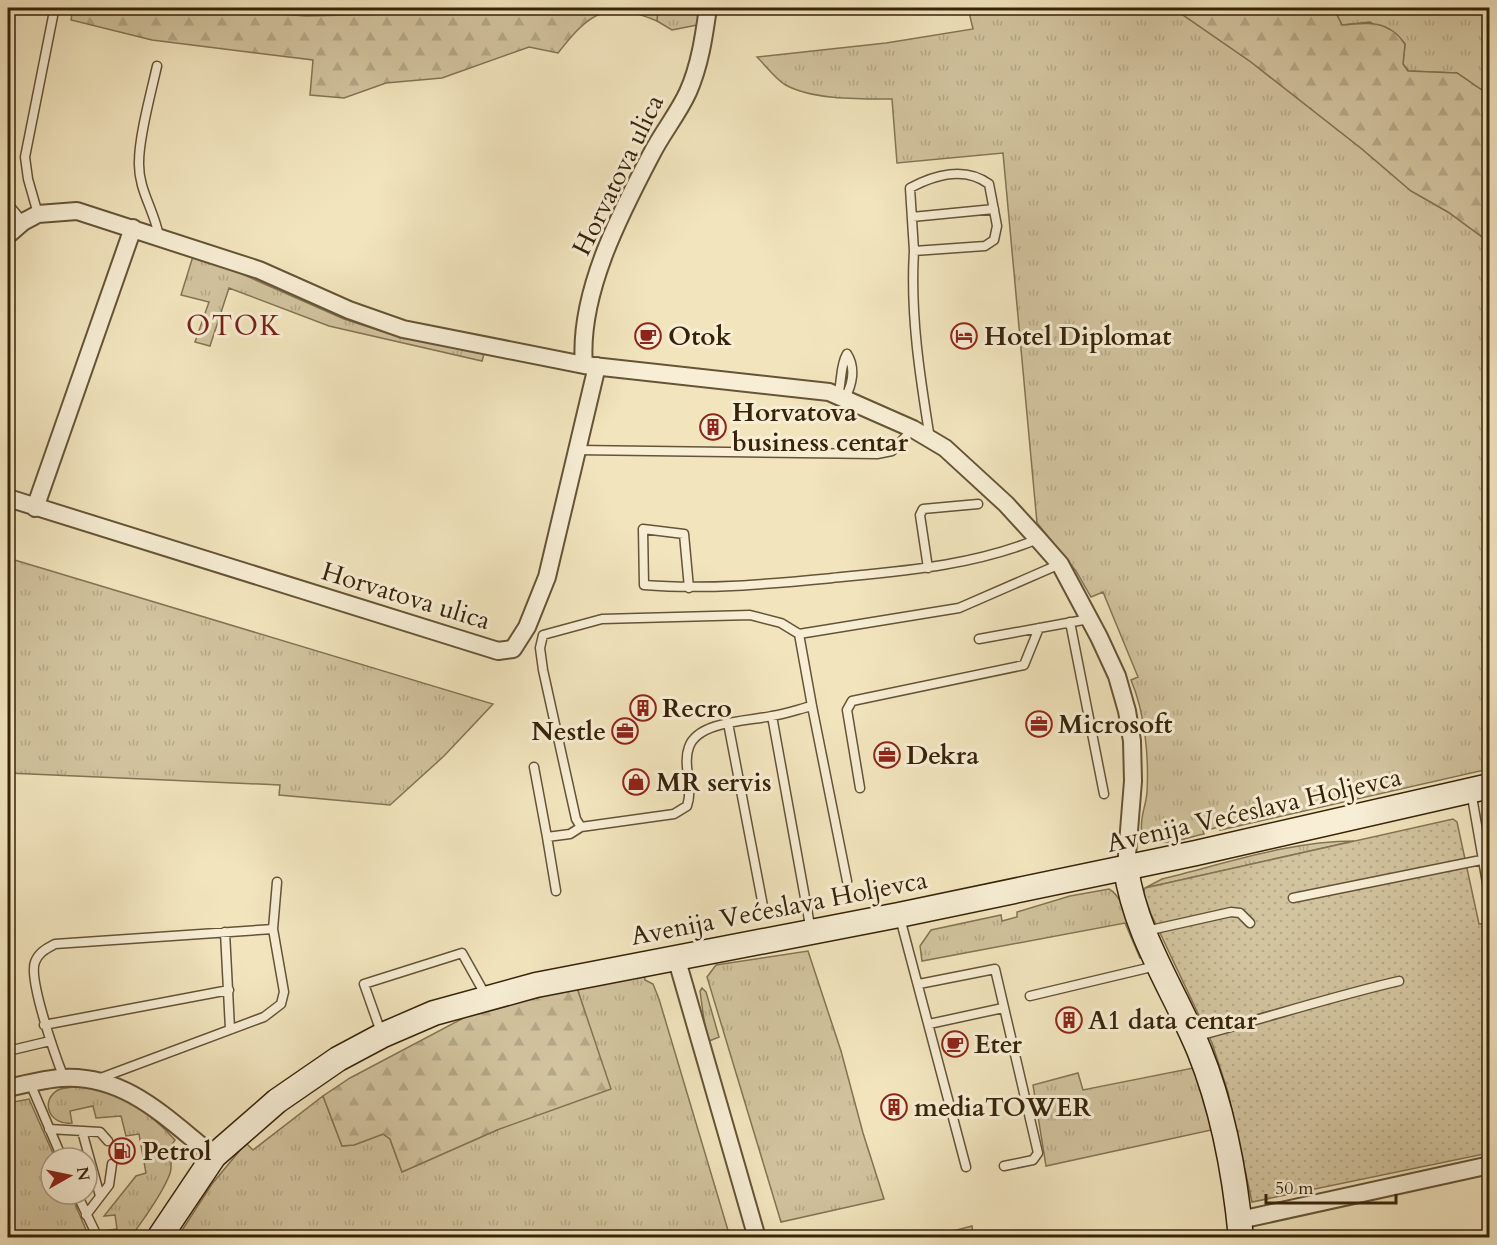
<svg xmlns="http://www.w3.org/2000/svg" width="1497" height="1245" font-family="Cardo,serif">
  <style>
    .grass { fill: url(#grass-tufts); stroke: #847454; stroke-width: 1.5 }
    .forest { fill: url(#forest-firs); stroke: #847454; stroke-width: 1.5 }
    .garden { fill: url(#garden-dots); stroke: #847454; stroke-width: 1.5 }
    .lines { fill: none; stroke-linecap: round; stroke-linejoin: round }
    .lane-casing { stroke: #655436; stroke-width: 11 }
    .street-casing { stroke: #655436; stroke-width: 20 }
    .secondary-casing { stroke: #362309; stroke-width: 27 }
    .lane { stroke: #f7eed5; stroke-width: 8 }
    .street { stroke: #f7eed5; stroke-width: 16 }
    .secondary { stroke: #f7eed5; stroke-width: 24 }
    .labels { text-anchor: middle; dominant-baseline: central; stroke-width: 6; stroke-linejoin: round; paint-order: stroke }
    .street-label { font-size: 26px; fill: #362309; stroke: #f7eed5 }
    .poi-label { font-size: 26px; font-weight: bold; fill: #362309; stroke: #f7eed5; text-anchor: start }
    .quarter-label { font-size: 28px; letter-spacing: 1.5px; fill: #7a1f14; stroke: #f7eed5 }
  </style>
  <defs>
    <pattern id="grass-tufts" width="24" height="20" patternUnits="userSpaceOnUse" patternTransform="scale(1.5)"><rect width="24" height="20" fill="#d2c49f"/><path d="M3 7l-1-3M5 7V3M7 7l1-3M15 17l-1-3M17 17v-4M19 17l1-3" fill="none" stroke="#b5a888"/></pattern>
    <pattern id="forest-firs" width="22" height="20" patternUnits="userSpaceOnUse" patternTransform="scale(1.5)"><rect width="22" height="20" fill="#d2c49f"/><path d="M5 1l3.5 6h-7zM16 11l3.5 6h-7z" fill="#b5a888"/></pattern>
    <pattern id="garden-dots" width="8" height="8" patternUnits="userSpaceOnUse" patternTransform="scale(1.5)"><rect width="8" height="8" fill="#d2c49f"/><path d="M2 2h.1M6 6h.1" fill="none" stroke="#b5a888" stroke-width="1.8" stroke-linecap="round"/></pattern>
  </defs>
  <rect width="100%" height="100%" fill="#f2e5be"/>
  <filter id="stains"><feTurbulence type="fractalNoise" baseFrequency=".00333" numOctaves="4"/><feColorMatrix values="0 0 0 0 .2 0 0 0 0 .09 0 0 0 0 .02 0 0 0 .5 -.17"/></filter>
  <radialGradient id="worn" r=".72"><stop offset=".6" stop-color="#630" stop-opacity="0"/><stop offset="1" stop-color="#630" stop-opacity=".3"/></radialGradient>
  <path class="grass" d="M308,8H446L390,14L306,16Z
    M461,8H518L492,14Z
    M658,8H701L697,25L672,30L657,21Z
    M968,8H1034L1035,11L1051,8H1166L1180,13L1251,62L1362,149L1411,191L1448,212L1489,242V769L1220,830L1219,827L1203,831L1204,834C1183,838 1158,851 1142,833C1139,818 1146,807 1147,792C1149,757 1145,713 1131,680L1138,677L1103,592L1091,597L1076,571L1037,523L1003,153L897,163L892,99C861,99 810,100 784,84C774,77 766,66 757,57L886,43L973,29Z
    M1337,8H1489V95L1457,73L1408,71L1403,64L1405,44L1370,22L1342,25L1336,13Z
    M194,253L344,319L384,332L484,354L482,361L329,326L229,288L210,346L195,342L209,302L181,295Z
    M8,558L493,704L444,756L390,805L279,795L280,785L8,773Z
    M1354,841L1145,888L1162,879C1224,864 1290,841 1354,841Z
    M1109,889C1123,895 1138,941 1145,956L1140,958L1125,923L922,961L920,946L931,930L1001,915L1002,921L1017,917V912L1070,896Z
    M808,951L841,1051L863,1133L884,1199L781,1222L707,977L716,965Z
    M644,974L645,980L653,984L659,999L730,1237L177,1238L212,1184L246,1143L253,1150L323,1096L342,1146L354,1145L383,1134L390,1139L402,1172L497,1130L590,1029L577,988Z
    M702,988L706,992L719,1037L707,1042L700,991Z
    M1198,1067L1216,1129L1046,1166L1033,1085L1078,1073L1083,1090Z
    M82,1086C121,1093 148,1110 175,1140C166,1150 175,1164 169,1176C160,1198 144,1218 131,1237H109L103,1231L117,1229L115,1215L104,1216L136,1176L146,1173L139,1134L126,1136L121,1116L96,1118L93,1106L70,1111L72,1123C50,1126 39,1101 58,1090C64,1087 75,1087 82,1086Z
    M29,1099L55,1158H51V1194H71L89,1237H8V1103Z
    M972,1226L973,1237H930Z"/>
  <path class="forest" d="M73,8H200L306,16L390,14L446,8H461L492,14L518,8H658L657,21C607,0 590,12 558,53L529,47L442,78L386,83L344,98L310,95L313,60L152,40L71,20Z
    M1166,8H1337L1336,13L1342,25C1368,22 1389,20 1405,44L1403,64L1408,71L1457,73L1489,95V242L1448,212L1411,191L1362,149L1251,62L1180,13Z
    M577,988L611,1089L497,1130L402,1172L390,1139L383,1134L354,1145L342,1146L323,1096L350,1078L473,1013Z"/>
  <path class="garden" d="M1453,819L1457,822L1479,924L1489,923V1153L1252,1202L1228,1092L1212,1043L1151,914L1143,894L1145,888Z"/>
  <g class="lines">
    <g class="lane-casing">
      <path id="lane" d="M157,66C151,93 139,136 139,162C138,190 155,211 159,237
        M8,204L23,222
        M38,214L28,179L25,157L53,16
        M912,217L994,209
        M914,251L910,188C934,175 965,166 989,184L997,226L994,240L985,246L914,251C910,314 920,377 930,439
        M838,395C842,382 840,365 847,354
        M845,398C852,385 856,368 847,354
        M577,450L877,454L892,451L913,429
        M928,568L920,515L923,509L978,504
        M689,588L684,534L643,529L644,585C707,590 769,584 832,578C902,571 972,566 1038,539
        M1070,622L1104,794
        M799,634L781,623L750,615L602,619L543,635L540,648L543,670L576,819L581,827L674,814L687,806C694,786 682,765 689,747C698,721 749,721 772,716C786,714 799,709 812,706L799,634L959,608L1060,564
        M979,639L1089,619
        M812,706L847,881
        M772,716L811,931
        M728,723L763,906
        M534,767L547,837L570,834L581,827
        M860,788L847,710L852,701L1024,665L1039,628
        M1471,791L1490,900
        M547,837L556,891
        M1293,898L1481,860
        M900,918L966,1167
        M1146,931L1231,912L1240,913L1250,923
        M225,932L230,1029
        M919,984L995,969L1038,1153L1033,1160L1004,1166
        M1030,996L1156,966
        M929,1024L1003,1008
        M44,1025L229,990
        M381,1032L364,984L462,953L486,996
        M1194,1037C1263,1019 1330,997 1399,981
        M8,1051L50,1041
        M64,1078C56,1058 28,979 35,962C39,952 46,949 55,944L273,929L277,882
        M98,1079L264,1017L281,1004L284,992L273,929
        M30,1083L62,1158
        M49,1129L100,1132L108,1141
        M82,1131L100,1196
        M77,1194L98,1238
        M86,1215L109,1185L112,1164"/>
    </g>
    <g class="street-casing">
      <path id="street" d="M8,235L23,222L38,214L77,211L259,270L349,310L403,329L584,365L829,392L913,429L945,448L1006,504L1038,539L1060,564L1099,637L1117,676L1127,711L1132,741L1133,781L1126,868
        M584,365C578,295 619,216 651,155C662,133 678,114 688,92C700,65 704,36 708,8
        M8,498L498,651L513,649L527,627L547,577L597,366
        M35,508L133,228
        M676,957L757,1238
        M8,1088C26,1084 44,1079 62,1078C126,1074 168,1120 214,1156
        M1240,1220L1490,1165"/>
    </g>
    <g class="secondary-casing">
      <path id="secondary" d="M1126,868C1135,934 1174,990 1199,1050C1223,1109 1235,1174 1241,1238
        M159,1238L214,1156L277,1101L338,1059L383,1035L434,1013L536,985L899,915L1196,853L1490,786"/>
    </g>
    <use href="#lane" class="lane"/>
    <use href="#street" class="street"/>
    <use href="#secondary" class="secondary"/>
  </g>
  <defs>
    <g id="cafe-ring" transform="scale(1.35)"><circle r="9.5" fill="#f7eed5" stroke="#8f2418" stroke-width="1.5"/><path d="M-5.5-4.5H6V0H3Q3 3.5 0 3.5H-2.5Q-5.5 3.5-5.5 0ZM3-3.2v2h1.7v-2ZM-6 4.5H4V6H-6Z" fill="#8f2418"/></g>
    <g id="hotel-ring" transform="scale(1.35)"><circle r="9.5" fill="#f7eed5" stroke="#8f2418" stroke-width="1.5"/><path d="M-6-4.5h1.5V1H6V5H4.5V3h-9V5H-6ZM-4 0a1.8 1.8 0 1 1 3.6 0ZM.5 0V-2.5h3Q6-2.5 6 0Z" fill="#8f2418"/></g>
    <g id="building-ring" transform="scale(1.35)"><circle r="9.5" fill="#f7eed5" stroke="#8f2418" stroke-width="1.5"/><path d="M-4-6H4V6H1V3H-1V6H-4ZM-2.5-4.3h1.7v1.8h-1.7ZM.8-4.3h1.7v1.8H.8ZM-2.5-1h1.7V.8h-1.7ZM.8-1h1.7V.8H.8Z" fill="#8f2418"/></g>
    <g id="office-ring" transform="scale(1.35)"><circle r="9.5" fill="#f7eed5" stroke="#8f2418" stroke-width="1.5"/><path d="M-6-3h4V-5.5h4V-3h4V5H-6ZM-1-4.5V-3h2v-1.5ZM-6 0V1H6V0Z" fill="#8f2418"/></g>
    <g id="shop-ring" transform="scale(1.35)"><circle r="9.5" fill="#f7eed5" stroke="#8f2418" stroke-width="1.5"/><path d="M-5-2.5h2.3a2.7 3.5 0 0 1 5.4 0H5L5.5 6h-11ZM-1.5-2.5h3a1.5 2.3 0 0 0-3 0Z" fill="#8f2418"/></g>
    <g id="fuel-ring" transform="scale(1.35)"><circle r="9.5" fill="#f7eed5" stroke="#8f2418" stroke-width="1.5"/><path d="M-5.5-6h7V0h2V4h1.3V-2.5L3-4.5l.8-.8L6-3V5H2.5V1h-1V6h-7ZM-4.2-4.7v3.2H.2V-4.7Z" fill="#8f2418"/></g>
  </defs>
  <g fill-rule="evenodd">
    <use href="#cafe-ring" x="648" y="336"/>
    <use href="#hotel-ring" x="964" y="336"/>
    <use href="#building-ring" x="713" y="427"/>
    <use href="#building-ring" x="643" y="708"/>
    <use href="#office-ring" x="1039" y="724"/>
    <use href="#office-ring" x="625" y="731"/>
    <use href="#office-ring" x="887" y="755"/>
    <use href="#shop-ring" x="636" y="782"/>
    <use href="#building-ring" x="1069" y="1020"/>
    <use href="#cafe-ring" x="955" y="1044"/>
    <use href="#building-ring" x="894" y="1107"/>
    <use href="#fuel-ring" x="122" y="1151"/>
  </g>
  <g class="labels">
    <g class="street-label">
      <text transform="translate(618 175) rotate(-64)">Horvatova ulica</text>
      <text transform="translate(406 596) rotate(17)">Horvatova ulica</text>
      <text transform="translate(1254 810) rotate(-13)">Avenija Većeslava Holjevca</text>
      <text transform="translate(779 908) rotate(-11)">Avenija Većeslava Holjevca</text>
    </g>
    <g class="poi-label">
      <text x="668" y="336">Otok</text>
      <text x="984" y="336">Hotel Diplomat</text>
      <text x="732" y="412">Horvatova<tspan x="732" dy="30">business centar</tspan></text>
      <text x="662" y="708">Recro</text>
      <text x="1058" y="724">Microsoft</text>
      <text x="606" y="731" text-anchor="end">Nestle</text>
      <text x="906" y="755">Dekra</text>
      <text x="656" y="782">MR servis</text>
      <text x="1088" y="1020">A1 data centar</text>
      <text x="974" y="1044">Eter</text>
      <text x="914" y="1107">mediaTOWER</text>
      <text x="142" y="1151">Petrol</text>
    </g>
    <g class="quarter-label">
      <text x="234" y="326">OTOK</text>
    </g>
  </g>
  <rect width="1497" height="1245" fill="none" stroke="#f2e5be" stroke-width="30"/>
  <rect x="9" y="9" width="1479" height="1227" fill="none" stroke="#362309" stroke-width="3"/>
  <rect x="15" y="15" width="1467" height="1215" fill="none" stroke="#362309" stroke-width="1.5"/>
  <g transform="translate(69 1176) rotate(81)"><circle r="28" fill="#f7eed5" stroke="#aa9d83" stroke-width="1.5"/>
  <path d="M0-4.5L10 22L0 15L-10 22Z" fill="#8f2418"/>
  <text y="-9" font-size="16" font-weight="bold" text-anchor="middle" fill="#362309">N</text>
  </g>
  <path d="M1266 1194v9h130v-9" fill="none" stroke="#362309" stroke-width="3"/>
  <text x="1275" y="1194" font-size="18" fill="#362309" stroke="#f7eed5" stroke-width="4.5" paint-order="stroke">50 m</text>
  <rect width="100%" height="100%" filter="url(#stains)"/>
  <rect width="100%" height="100%" fill="url(#worn)"/>
</svg>
